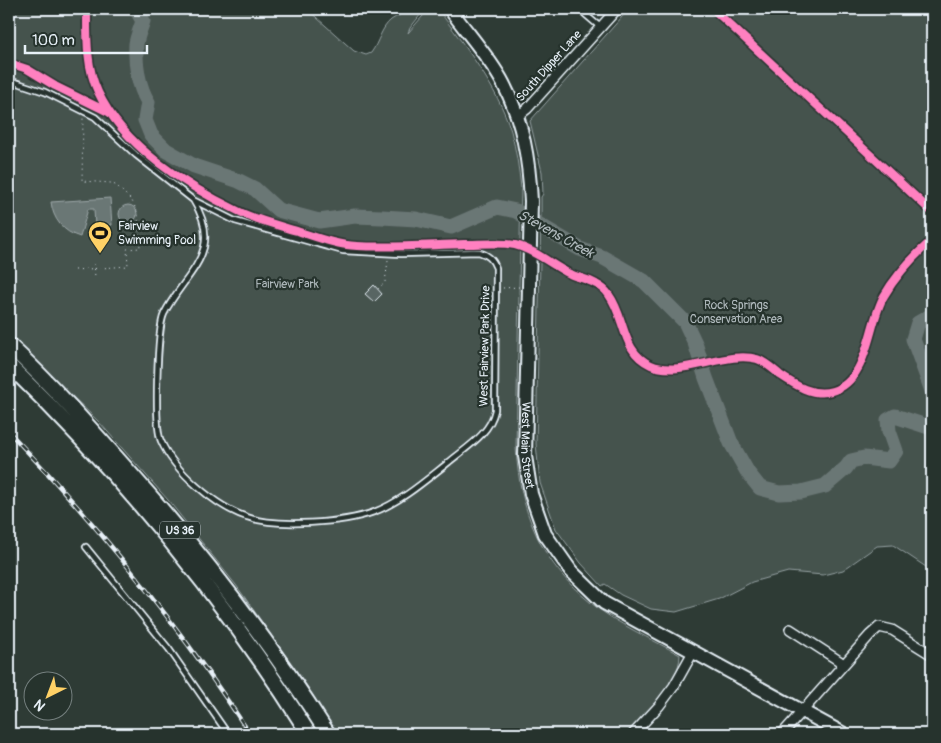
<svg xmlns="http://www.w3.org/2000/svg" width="941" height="743" font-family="Pangolin,sans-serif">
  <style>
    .green { fill: #45524e; stroke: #96a2a3 }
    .water { fill: #6b7775; stroke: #9da8a9 }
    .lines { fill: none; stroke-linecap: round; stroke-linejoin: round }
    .river { stroke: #6b7775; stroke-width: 15 }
    .building { fill: #596563; stroke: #e8f1f8 }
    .lane-casing { stroke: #e8f1f8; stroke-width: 8 }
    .street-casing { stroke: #e8f1f8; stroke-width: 12 }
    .secondary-casing { stroke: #e8f1f8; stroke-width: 16 }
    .primary-casing { stroke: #e8f1f8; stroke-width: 18 }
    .path { stroke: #e8f1f8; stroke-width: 1; stroke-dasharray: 1 4; stroke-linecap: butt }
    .lane { stroke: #26332d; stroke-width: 4.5 }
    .street { stroke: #26332d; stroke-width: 9 }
    .secondary { stroke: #26332d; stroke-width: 12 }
    .primary { stroke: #26332d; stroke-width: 14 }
    .rail-casing { stroke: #e8f1f8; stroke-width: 4.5 }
    .rail { stroke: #26332d; stroke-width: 2.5; stroke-dasharray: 8; stroke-linecap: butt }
    .cycleway-casing { stroke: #26332d; stroke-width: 11 }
    .cycleway { stroke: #ff80c0; stroke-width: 8 }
    .labels { text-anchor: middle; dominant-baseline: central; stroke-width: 4.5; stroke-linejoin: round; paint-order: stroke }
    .shield { fill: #26332d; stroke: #aeb8bb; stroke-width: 1 }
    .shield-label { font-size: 11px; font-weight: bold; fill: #e8f1f8 }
    .street-label { font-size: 12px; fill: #e8f1f8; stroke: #26332d }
    .poi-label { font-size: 12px; fill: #e8f1f8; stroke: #26332d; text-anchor: start }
    .park-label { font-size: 12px; fill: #afb9bc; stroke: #26332d }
    .water-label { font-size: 14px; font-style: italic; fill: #b0babd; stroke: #26332d }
  </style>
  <rect width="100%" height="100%" fill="#2e3b35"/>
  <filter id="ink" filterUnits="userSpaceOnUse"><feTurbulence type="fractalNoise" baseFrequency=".02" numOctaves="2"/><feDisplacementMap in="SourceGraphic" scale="10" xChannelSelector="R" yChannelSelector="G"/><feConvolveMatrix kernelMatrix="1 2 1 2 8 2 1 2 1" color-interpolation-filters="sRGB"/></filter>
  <g filter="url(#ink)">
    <path class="green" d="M9,9H307L354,51L366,55L371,53C379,42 381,28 391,20C397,16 403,14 409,9H425L410,28L408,33L429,9H438C465,47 497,86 511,131C516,150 519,169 521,188L516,447C519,510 540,562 591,603C617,624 650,638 680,655C680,682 644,715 627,734H337L307,686L236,585L168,500L99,422L9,335Z
      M629,9H932V571L893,545L877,546L843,570L823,575L788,572L752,582L719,599L676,612L651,609L621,595L605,584L602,586L581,563L556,529L540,483L536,444L541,215V197L543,194L542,172L530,121Z"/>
    <path class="water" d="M110,198L112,225L95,227L94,209H88L80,237C63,232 53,219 51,202Z
      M119 214a9 9 0 1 1 18 0a9 9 0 1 1-18 0Z"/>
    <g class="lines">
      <path class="river" d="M136,9L143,21C141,28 137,36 136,44C135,63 138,86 148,102L145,120L151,135L166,150L194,166L239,181L255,189L278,210L319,221L355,216L382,217L416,219L451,227L497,207L516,211L580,249L602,257L644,281L685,322L695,343L706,378L731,443L748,473L760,488L779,493L801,492L825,486L846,468L851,461L864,458L889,461L896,451L889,431L888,420L895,416L932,428
        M932,315L918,323L913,339L932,391"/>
    </g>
    <path class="building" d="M374,285L382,294L374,302L365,294Z"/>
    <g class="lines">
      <g class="lane-casing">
        <path id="lane" d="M579,9L600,27
          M9,80L45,92L95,117L136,155L193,200L235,221L343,251L401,254L479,252C488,255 493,259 496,268L495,410C490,434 467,447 449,462C426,480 401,502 374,512C344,523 277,528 247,517C216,507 174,471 161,441C154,426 157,329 164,314C184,273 226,253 193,200
          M86,547L169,649L228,734"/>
      </g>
      <g class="street-casing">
        <path id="street" d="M518,116L527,109L617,9
          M790,629L844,664
          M633,734L659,706L674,686L693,652
          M782,734L870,635L879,627L892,630L932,655"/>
      </g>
      <g class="secondary-casing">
        <g id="secondary">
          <path id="s1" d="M450,9C467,33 490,58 503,83C523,121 529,160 531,201L525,456L531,494L545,534L571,571L604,603L844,734"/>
        </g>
      </g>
      <g class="primary-casing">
        <path id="primary" d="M9,345C51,384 90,428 129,472C202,554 269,641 328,734
          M9,365C123,476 225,600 309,734"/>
      </g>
      <path class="path" d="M94,264L95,277
        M75,270L128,266L127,249L140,248L138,213L132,201L117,186L111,183L82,181L83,118
        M503,288L519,287
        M378,289L385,282L388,261"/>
      <use href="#lane" class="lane"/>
      <use href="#street" class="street"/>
      <use href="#secondary" class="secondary"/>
      <use href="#primary" class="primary"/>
      <g class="rail-casing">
        <path id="rail" d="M9,432C98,525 180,627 250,734"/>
      </g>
      <use href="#rail" class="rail"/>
      <g class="cycleway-casing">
        <path id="cycleway" d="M87,9C87,36 86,67 98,92C123,146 186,186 238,211C256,220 277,225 297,231C316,237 336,245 357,246C393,248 429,245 464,244C480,244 500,242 515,245C535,250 552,265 570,274C579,278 588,279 596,284C602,287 606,290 609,295C626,318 621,352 651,365C681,378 727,350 757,359C766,362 773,369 780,375C795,385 813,397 832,391C869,381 868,323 884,296C896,275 914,256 932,240
          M713,9L932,212
          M9,63L27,69L55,86L108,112"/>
      </g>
      <use href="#cycleway" class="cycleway"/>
    </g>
  </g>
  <defs>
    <g id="stadium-pin" transform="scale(1.25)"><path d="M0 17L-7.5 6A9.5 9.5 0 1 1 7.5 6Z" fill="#ffd166" stroke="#26332d"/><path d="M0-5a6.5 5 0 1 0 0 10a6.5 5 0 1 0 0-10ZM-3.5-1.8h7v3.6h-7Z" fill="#111"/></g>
  </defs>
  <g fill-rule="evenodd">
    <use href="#stadium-pin" x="100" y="233"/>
  </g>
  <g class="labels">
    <rect class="shield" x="160" y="521.5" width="40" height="17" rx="4"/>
    <g class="shield-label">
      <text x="180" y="530">US 36</text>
    </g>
    <g class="street-label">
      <text transform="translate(549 66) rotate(-48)">South Dipper Lane</text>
      <text transform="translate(485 346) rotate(-89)">West Fairview Park Drive</text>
      <text stroke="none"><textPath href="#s1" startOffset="458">West Main Street</textPath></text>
    </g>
    <g class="poi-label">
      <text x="118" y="226">Fairview<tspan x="118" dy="14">Swimming Pool</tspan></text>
    </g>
    <g class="park-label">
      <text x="287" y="284">Fairview Park</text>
      <text x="736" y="305">Rock Springs<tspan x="736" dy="14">Conservation Area</tspan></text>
    </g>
    <g class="water-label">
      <text transform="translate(556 234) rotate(29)">Stevens Creek</text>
    </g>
  </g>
  <rect width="941" height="743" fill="none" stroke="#26332d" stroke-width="30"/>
  <rect x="15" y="15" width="911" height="713" fill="none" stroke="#e8f1f8" stroke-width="2" filter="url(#ink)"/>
  <g transform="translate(48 696) rotate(222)"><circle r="24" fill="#26332d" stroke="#747f7e"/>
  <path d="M0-4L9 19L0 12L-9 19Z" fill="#ffd166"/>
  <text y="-8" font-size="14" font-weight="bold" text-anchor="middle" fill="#e8f1f8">N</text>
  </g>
  <path d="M25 45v8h122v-8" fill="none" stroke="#e8f1f8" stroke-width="2.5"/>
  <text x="32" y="45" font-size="15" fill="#e8f1f8" stroke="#26332d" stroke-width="4" paint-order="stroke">100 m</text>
</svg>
